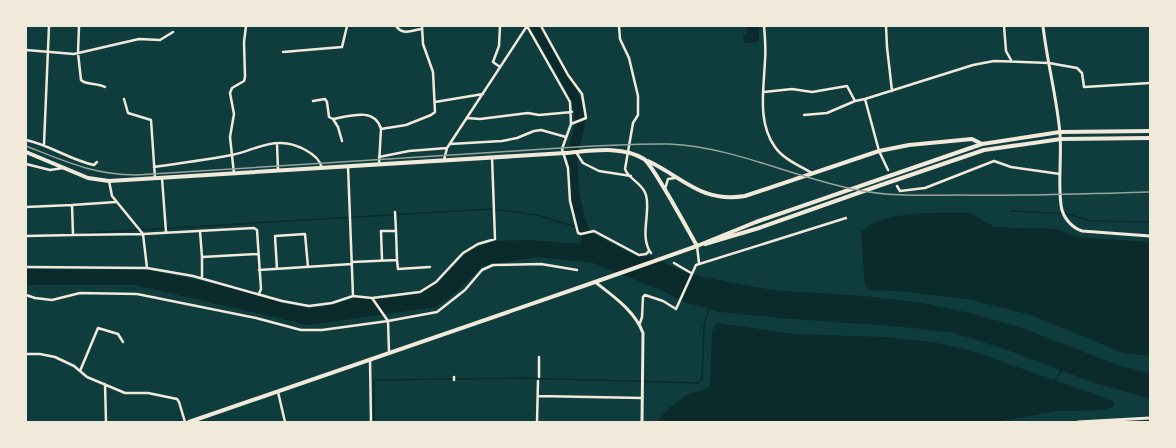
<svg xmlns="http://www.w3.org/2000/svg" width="1176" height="448" font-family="'Fira Sans Condensed',sans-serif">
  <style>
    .water { fill: #0a2a2b }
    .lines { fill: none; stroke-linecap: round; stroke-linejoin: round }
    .stream { stroke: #0a2a2b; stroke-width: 1.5 }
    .river { stroke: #0a2a2b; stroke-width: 10 }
    .minor { stroke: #f1e9da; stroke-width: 2.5 }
    .tertiary { stroke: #f1e9da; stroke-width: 3 }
    .primary { stroke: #f1e9da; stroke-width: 4 }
    .trunk { stroke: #f1e9da; stroke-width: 4 }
    .rail { stroke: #97a49c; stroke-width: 1.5 }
  </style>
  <rect width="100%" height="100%" fill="#0f3d3e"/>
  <path class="water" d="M747,26H759V42L744,43L743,35H747Z
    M970,213L995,227L1057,229L1076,237L1150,242V356L1123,353L1031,315L966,299L897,291L869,290L865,286L861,233C879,210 942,213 970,213Z
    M593,234L639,257L649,256L678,269L703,277L772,290L864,296L923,303L975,314L1025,329L1120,366L1150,373V399L1089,381L1010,351L954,333L904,327L779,318L720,312L684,302L661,290L593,263L537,257L483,266L454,294L436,307L308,325L135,285H26V269L148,270L230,287L282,303L309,308L323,307L355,298L386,299L420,293L438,283L463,256L479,246L495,241L531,240L580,244L583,235Z
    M718,323L794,334L885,337L932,342L969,350L1114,401V407L1103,410L1058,411L996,422H658C664,411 678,400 689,394C697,391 703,392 710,386L712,333L714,326Z"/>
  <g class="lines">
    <path class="stream" d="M1011,211L1068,214L1091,221L1150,222
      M87,233L491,209L537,215L583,229
      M1055,381L1062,369
      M374,422V380L522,378L698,383L702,379L704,326L709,308"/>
    <path class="river" d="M535,26L570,87L579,110L580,125L572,156L574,191L580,219L590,244"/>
    <path class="minor" d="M79,26L78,53L81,80C86,85 97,83 105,87
      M396,26C403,36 411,30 422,29
      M500,26L499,46L493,62L500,67
      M527,26L570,102L571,124L562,149L568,168L570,201L578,233L581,234L594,231L639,255L646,254L649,251
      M541,26L568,75L582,94L586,118L571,124
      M619,26L620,39L629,58L638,96V115L633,123L625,169C628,179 643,183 646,195C651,212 639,237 651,253
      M764,26C765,37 766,49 765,60C764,88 757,122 775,147C783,159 800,166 812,173
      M886,26L887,47L892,91
      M1004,26L1006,51L1011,60
      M26,50L74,54L139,39L160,40L173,32
      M283,52L342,47L347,26
      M764,92L792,89L812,92L847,86L855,101
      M124,99L128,113L151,120L155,178
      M313,101L325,99L327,102L329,117L333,119
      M435,102L483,94
      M804,115L827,113L855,101L865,99
      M467,118L480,119L528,113L539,115L572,112
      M26,140C50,145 70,160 94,165L97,162
      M342,141L338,127L333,119C350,116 375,107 381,129
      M277,143L278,170
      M44,144L49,26
      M450,144L502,141L517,138L534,131L541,130L566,137
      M576,152L583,163L599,171L631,176
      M379,157L409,151L447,148
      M444,160L447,148L527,26
      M26,164L50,170L63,168
      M379,164L381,129L406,125L431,115L435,112L433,72L423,44L422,26
      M348,166L353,296
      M154,167C180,163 206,160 232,155C247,152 264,143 279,143C293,142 319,153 322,168
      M888,170L879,151L865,99L973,65L994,61L1049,63L1077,68L1082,73L1084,87L1150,83
      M234,174L230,137L234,114L230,93L232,88L244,81L245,77L244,42L246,26
      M162,178L166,232
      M109,181L112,196L143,234L147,268
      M897,186L900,191L925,188L994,161L1011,167L1060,174
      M665,189L668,179L675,178
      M26,207L72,205
      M200,231L202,257L258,254
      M73,235L143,234L254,228L257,230L261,289L259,294
      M26,236L73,235L72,205L116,202
      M697,246L699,263
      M202,257V278
      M382,260L381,231H396L395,212
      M397,260L398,269L430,267
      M352,262L397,260L396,231
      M674,263L691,273
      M26,267L147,268L193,276L282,301L309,306L332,303L353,296L372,298L420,292L436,282L463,253L478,244L495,239L492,157
      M277,269L275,236L305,234L308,267
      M259,270L352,264
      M26,295L35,298L52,300L80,293L137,294L256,318L301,330H322L388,321L437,312L465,290L482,270L493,265L541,264L577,270
      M372,298L388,321L389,352
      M640,323L642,317L643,297L645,295L663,301L676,309L696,265L846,218
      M26,354H40L55,357L74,366L87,377L125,393H148L177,399L179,402L185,422
      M370,359L371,422
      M80,371L98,328L118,334L123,342
      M454,377V380
      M539,377V357
      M105,384L106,422
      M278,392L285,422
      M538,396L642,398
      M537,422L538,381"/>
    <path class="tertiary" d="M1043,26C1047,62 1057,98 1060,134C1062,156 1057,191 1062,210C1065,220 1073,228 1082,231L1150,236
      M595,282C613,296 635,311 643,333L642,422
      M1078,422L1150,418"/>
    <path class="primary" d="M26,152L88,178L109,181L565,153C590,151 622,145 644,159C653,165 689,232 697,246
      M648,161C684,178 701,203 745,196L879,151L909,145L972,139L982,144"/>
    <path class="trunk" d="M705,244L759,228L878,186L984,150L1061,139L1150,138
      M189,422L595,282L697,246L756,222L982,144L1060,132L1150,131"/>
    <path class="rail" d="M26,146C64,161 94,175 136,175C263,168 389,158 515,151C566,148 618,143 669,144C735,147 794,178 858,190C891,197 926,195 960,195C1024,196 1087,194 1150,192"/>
  </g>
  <rect width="1176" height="448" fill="none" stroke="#f1e9da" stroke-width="54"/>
</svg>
